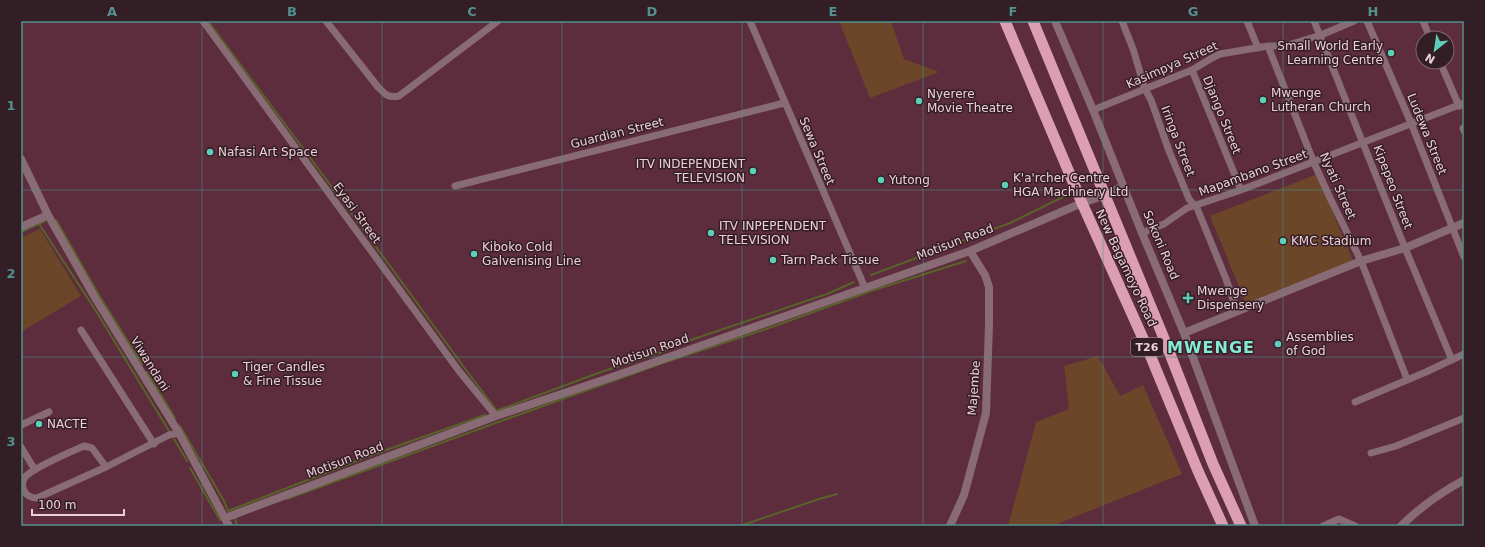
<svg xmlns="http://www.w3.org/2000/svg" width="1485" height="547" font-family="'DejaVu Sans',sans-serif">
  <style>
    .green { fill: #6b4628 }
    .lines { fill: none; stroke-linecap: round; stroke-linejoin: round }
    .stream { stroke: #586327; stroke-width: 2 }
    .minor { stroke: #886b74; stroke-width: 7 }
    .tertiary { stroke: #886b74; stroke-width: 8 }
    .trunk { stroke: #dc9eb1; stroke-width: 11 }
    .grid { fill: none; stroke: #52918e; stroke-width: 1; stroke-opacity: 0.55 }
    .poi-dot { fill: #5dceb8; stroke: #341e25; stroke-width: 1.5 }
    .labels { text-anchor: middle; dominant-baseline: central; stroke-width: 3; stroke-linejoin: round; paint-order: stroke }
    .shield { fill: #341e25; stroke: #b69aa2; stroke-width: 1 }
    .shield-label { font-size: 11px; font-weight: bold; fill: #eecfd8 }
    .poi-label { font-size: 12px; fill: #eecfd8; stroke: #341e25; text-anchor: start }
    .street-label { font-size: 12px; fill: #eecfd8; stroke: #341e25 }
    .district-label { font-size: 16px; font-weight: bold; letter-spacing: 1px; fill: #85e9d4; stroke: #341e25 }
    .neatline { fill: none; stroke: #52918e; stroke-width: 1.5 }
    .grid-label { font-size: 13px; text-anchor: middle; font-weight: bold; fill: #52918e }
  </style>
  <rect width="100%" height="100%" fill="#5d2d3e"/>
  <path class="green" d="M839,21H894L892,24L904,59L939,72L870,98Z
    M1317,174L1353,261L1246,304L1210,216Z
    M40,229L81,296L21,332V238Z
    M1098,356L1120,396L1143,385L1182,474L1052,526H1008L1036,422L1069,409L1064,366Z"/>
  <g class="lines">
    <path class="stream" d="M208,21L352,214L466,370L497,411
      M56,220L99,295L142,364
      M39,224L96,311L169,431
      M21,232L45,221
      M871,275L1010,223L1069,194
      M147,372L175,418
      M496,411L601,372L662,352L676,345L827,294L854,282
      M180,426L224,501L228,511L372,455L485,415
      M174,439L187,461
      M190,468L220,520
      M287,499L504,420L660,364L769,328L874,290L966,261
      M236,518H234L238,526
      M740,526L819,499L837,494"/>
    <path class="minor" d="M203,21L459,371L496,416
      M326,21L378,87C386,95 388,98 399,96L498,21
      M750,21L865,288
      M1122,21L1133,49L1145,89L1151,100L1169,151L1189,199L1197,208L1226,279L1237,311
      M1247,21L1258,48
      M1314,21L1405,248L1452,360
      M1367,21L1411,123L1464,257
      M1423,21L1430,38
      M1268,46L1314,163L1331,200L1361,261L1407,379
      M1440,62L1459,106
      M1192,70L1241,190
      M1093,110L1192,70L1212,58L1220,54L1268,46H1285L1321,35L1354,21
      M1463,128L1464,131
      M455,186L784,103
      M1142,233L1164,224L1187,208L1241,190L1464,103
      M81,330L154,444
      M1355,402L1426,372L1464,354
      M21,425L49,412
      M21,447L35,470
      M1371,453L1396,446L1464,418
      M106,467L92,448L84,446C72,451 34,468 26,476C22,480 22,486 24,491C27,496 32,498 37,498L106,467L169,435L179,433
      M1323,526L1339,519L1355,526"/>
    <path class="tertiary" d="M1055,21L1093,110L1142,233L1184,333L1255,526
      M21,159L48,215L94,296L179,433L229,526
      M21,227L48,215
      M1184,333L1361,261L1405,248L1464,223
      M225,518L496,416L615,376L970,251L1082,203L1106,195L1123,186
      M950,526L964,495L986,413L989,324V287L985,275L970,251
      M1401,526C1420,507 1440,493 1464,480"/>
    <path class="trunk" d="M1005,21L1082,203L1146,345L1198,471L1223,526
      M1033,21L1163,336L1213,464L1241,526"/>
  </g>
  <path class="grid" d="M202,21V526M382,21V526M562,21V526M742,21V526M923,21V526M1103,21V526M1283,21V526M21,190H1464M21,357H1464"/>
  <g class="poi-dot">
    <circle cx="1391" cy="53" r="4"/>
    <circle cx="1263" cy="100" r="4"/>
    <circle cx="919" cy="101" r="4"/>
    <circle cx="210" cy="152" r="4"/>
    <circle cx="753" cy="171" r="4"/>
    <circle cx="881" cy="180" r="4"/>
    <circle cx="1005" cy="185" r="4"/>
    <circle cx="711" cy="233" r="4"/>
    <circle cx="1283" cy="241" r="4"/>
    <circle cx="474" cy="254" r="4"/>
    <circle cx="773" cy="260" r="4"/>
    <path d="M1186 292h4v4h4v4h-4v4h-4v-4h-4v-4h4z"/>
    <circle cx="1278" cy="344" r="4"/>
    <circle cx="235" cy="374" r="4"/>
    <circle cx="39" cy="424" r="4"/>
  </g>
  <g class="labels">
    <rect class="shield" x="1131" y="338" width="32" height="18" rx="3"/>
    <g class="shield-label">
      <text x="1147" y="347">T26</text>
    </g>
    <g class="poi-label">
      <text x="1383" y="46" text-anchor="end">Small World Early<tspan x="1383" dy="14">Learning Centre</tspan></text>
      <text x="1271" y="93">Mwenge<tspan x="1271" dy="14">Lutheran Church</tspan></text>
      <text x="927" y="94">Nyerere<tspan x="927" dy="14">Movie Theatre</tspan></text>
      <text x="218" y="152">Nafasi Art Space</text>
      <text x="745" y="164" text-anchor="end">ITV INDEPENDENT<tspan x="745" dy="14">TELEVISION</tspan></text>
      <text x="1013" y="178">K'a'rcher Centre<tspan x="1013" dy="14">HGA Machinery Ltd</tspan></text>
      <text x="889" y="180">Yutong</text>
      <text x="719" y="226">ITV INPEPENDENT<tspan x="719" dy="14">TELEVISION</tspan></text>
      <text x="1291" y="241">KMC Stadium</text>
      <text x="482" y="247">Kiboko Cold<tspan x="482" dy="14">Galvenising Line</tspan></text>
      <text x="781" y="260">Tarn Pack Tissue</text>
      <text x="1197" y="291">Mwenge<tspan x="1197" dy="14">Dispensery</tspan></text>
      <text x="1286" y="337">Assemblies<tspan x="1286" dy="14">of God</tspan></text>
      <text x="243" y="367">Tiger Candles<tspan x="243" dy="14">&amp; Fine Tissue</tspan></text>
      <text x="47" y="424">NACTE</text>
    </g>
    <g class="street-label">
      <text transform="translate(1172 65) rotate(-24)">Kasimpya Street</text>
      <text transform="translate(1222 115) rotate(68)">Django Street</text>
      <text transform="translate(617 133) rotate(-14)">Guardian Street</text>
      <text transform="translate(1427 134) rotate(68)">Ludewa Street</text>
      <text transform="translate(1178 141) rotate(69)">Iringa Street</text>
      <text transform="translate(817 151) rotate(67)">Sewa Street</text>
      <text transform="translate(1253 173) rotate(-20)">Mapambano Street</text>
      <text transform="translate(1338 186) rotate(66)">Nyati Street</text>
      <text transform="translate(1393 187) rotate(69)">Kipepeo Street</text>
      <text transform="translate(357 213) rotate(54)">Eyasi Street</text>
      <text transform="translate(955 242) rotate(-21)">Motisun Road</text>
      <text transform="translate(1161 245) rotate(67)">Sokoni Road</text>
      <text transform="translate(1126 268) rotate(65)">New Bagamoyo Road</text>
      <text transform="translate(650 351) rotate(-19)">Motisun Road</text>
      <text transform="translate(150 364) rotate(58)">Viwandani</text>
      <text transform="translate(974 388) rotate(-86)">Majembe</text>
      <text transform="translate(345 460) rotate(-21)">Motisun Road</text>
    </g>
    <g class="district-label">
      <text x="1211" y="347">MWENGE</text>
    </g>
  </g>
  <rect width="1485" height="547" fill="none" stroke="#341e25" stroke-width="44"/>
  <g transform="translate(1435 50) rotate(210)"><circle r="19" fill="#341e25" stroke="#7e656d"/>
  <path d="M0-3L7 15L0 10L-7 15Z" fill="#5dceb8"/>
  <text y="-6" font-size="11" font-weight="bold" text-anchor="middle" fill="#eecfd8">N</text>
  </g>
  <path d="M32 509v6h92v-6" fill="none" stroke="#eecfd8" stroke-width="2"/>
  <text x="38" y="509" font-size="12" fill="#eecfd8" stroke="#341e25" stroke-width="3" paint-order="stroke">100 m</text>
  <rect x="22" y="22" width="1441" height="503" class="neatline"/>
  <g class="grid-label">
    <text x="112" y="16">A</text>
    <text x="292" y="16">B</text>
    <text x="472" y="16">C</text>
    <text x="652" y="16">D</text>
    <text x="833" y="16">E</text>
    <text x="1013" y="16">F</text>
    <text x="1193" y="16">G</text>
    <text x="1373" y="16">H</text>
    <text x="11" y="110">1</text>
    <text x="11" y="278">2</text>
    <text x="11" y="446">3</text>
  </g>
</svg>
